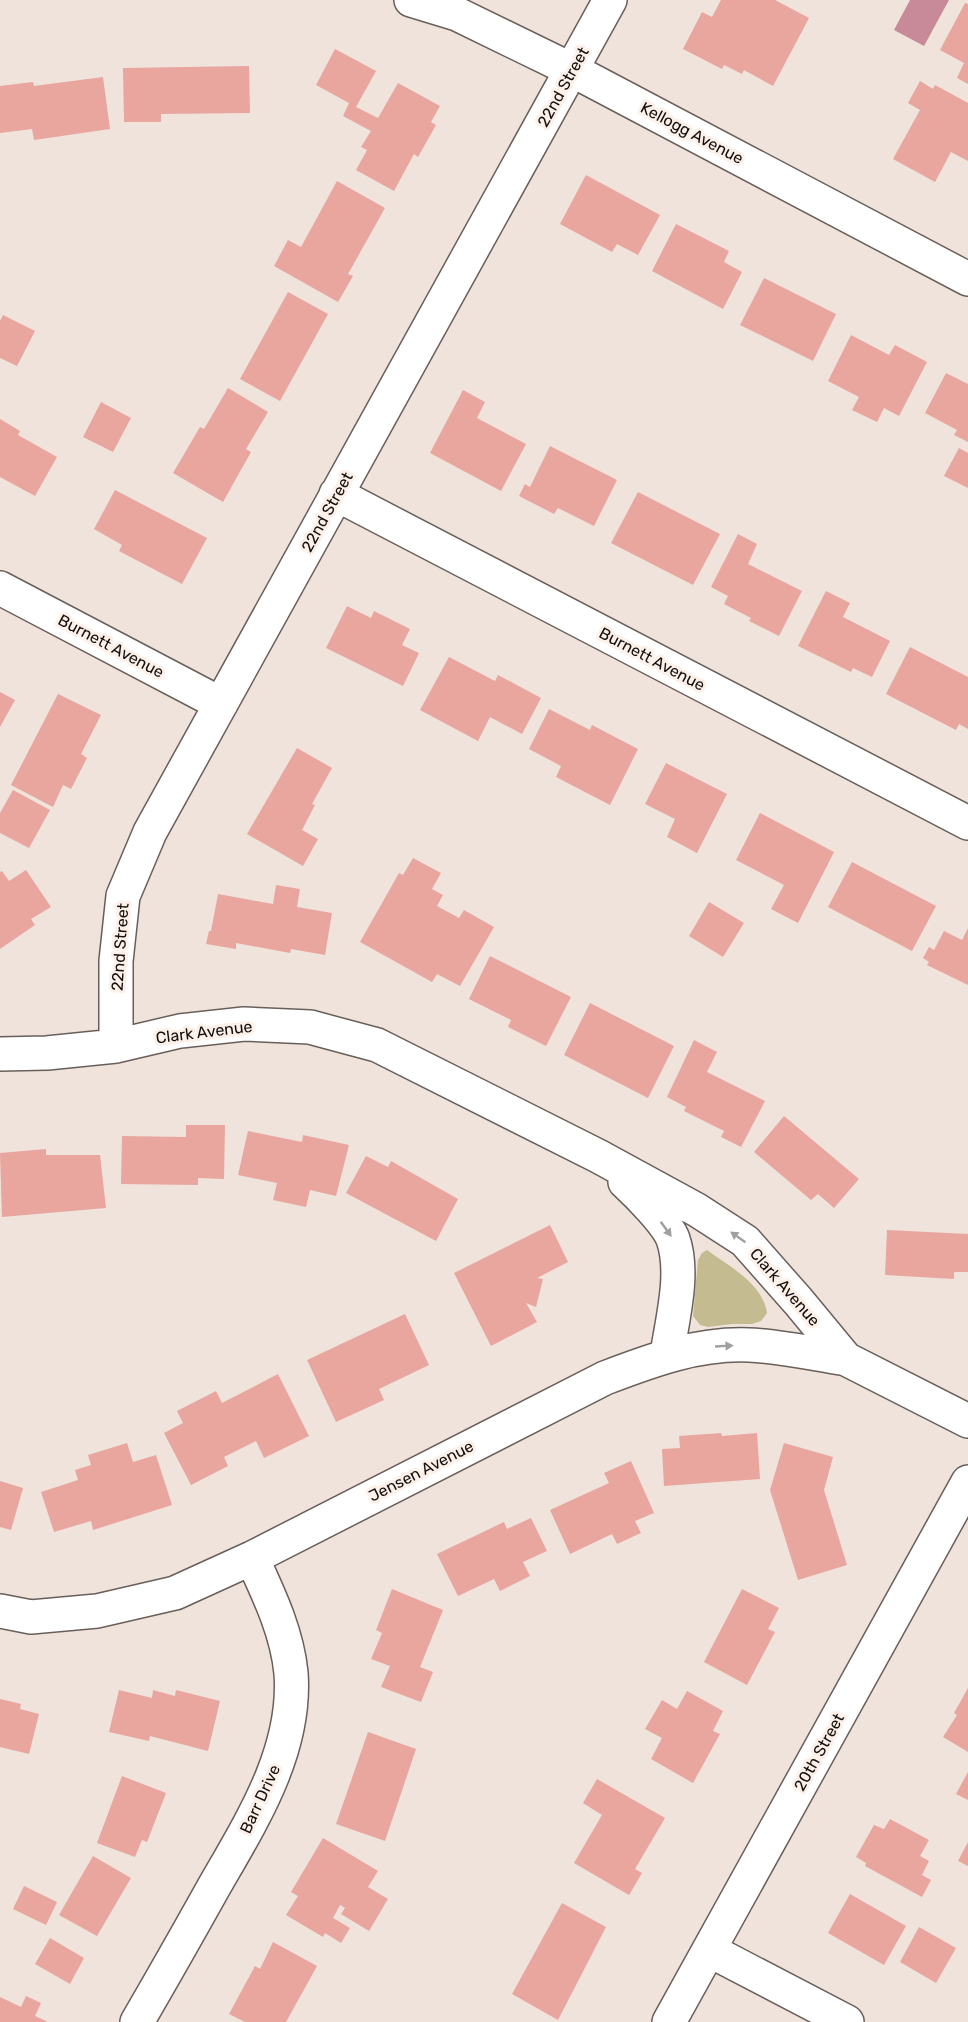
<svg xmlns="http://www.w3.org/2000/svg" width="968" height="2022" font-family="Rubik,sans-serif">
  <style>
    .green { fill: #c4bb90 }
    .water { fill: #c88999 }
    .building { fill: #e8a69e }
    .lines { fill: none; stroke-linecap: round; stroke-linejoin: round }
    .minor-casing { stroke: #695f5a; stroke-width: 36 }
    .minor { stroke: #fff; stroke-width: 33 }
    .oneway { fill: #a19f9e }
    .labels { text-anchor: middle; dominant-baseline: central; stroke-width: 6; stroke-linejoin: round; paint-order: stroke }
    .street-label { font-size: 16px; fill: #130f0d; stroke: #fcf0e9 }
  </style>
  <rect width="100%" height="100%" fill="#efe3dc"/>
  <path class="green" d="M707,1250C729,1266 763,1284 767,1313L761,1321L752,1324H732L708,1327L700,1325L693,1316L698,1260L702,1253Z"/>
  <path class="water" d="M910,0H949L924,46L894,30Z"/>
  <path class="building" d="M721,0H775L809,18L773,86L744,70L742,74L724,65L722,69L683,49L702,12L712,17Z
    M965,3L968,4V84L957,78L964,63L940,50Z
    M335,49L376,71L356,107L378,118L398,83L440,106L431,122L436,125L418,157L414,154L394,191L356,170L367,150L361,147L371,131L343,116L349,103L316,85Z
    M249,66L250,113L161,114V122H124L123,68Z
    M103,77L110,129L34,140L32,129L0,133V86L33,82L34,86Z
    M920,81L933,89L935,85L968,103V161L951,152L935,182L893,159L920,110L908,103Z
    M586,175L660,215L638,255L617,244L612,252L560,224Z
    M337,181L385,208L348,274L353,276L338,302L274,266L288,240L301,247Z
    M676,224L729,251L724,262L742,272L723,309L652,271Z
    M764,278L836,314L813,361L740,325Z
    M288,292L328,314L280,401L240,379Z
    M3,315L35,331L17,366L0,358V321Z
    M851,335L889,355L895,345L927,362L899,416L884,408L877,422L852,410L859,397L828,381Z
    M946,373L968,384V442L954,435L957,430L925,413Z
    M228,388L268,412L246,449L251,452L223,502L173,473L200,427L204,429Z
    M463,390L485,402L477,418L526,444L501,491L430,453Z
    M101,402L131,418L113,452L83,437Z
    M0,419L20,431L18,435L57,457L35,496L0,477Z
    M550,446L617,480L594,526L558,508L554,514L519,496L525,484L530,487Z
    M959,448L968,453V488L944,476Z
    M115,490L207,538L182,584L119,551L122,545L94,529Z
    M638,492L720,534L693,585L611,543Z
    M738,534L757,544L748,564L802,591L779,636L749,621L751,618L724,604L728,596L711,587Z
    M826,591L850,603L843,617L890,641L872,677L853,668L851,672L798,646Z
    M347,606L371,618L374,611L410,629L402,645L419,653L403,686L326,648Z
    M910,647L968,677V729L959,724L956,730L886,694Z
    M449,657L495,681L498,675L541,698L522,734L490,717L478,741L420,710Z
    M0,692L15,700L0,727Z
    M58,694L101,715L81,754L87,758L71,789L63,785L53,807L11,785Z
    M549,709L590,730L592,725L638,749L610,805L556,777L561,766L529,749Z
    M297,748L332,768L312,804L315,805L302,830L318,839L303,866L247,834Z
    M666,763L727,794L697,853L667,837L675,819L645,804Z
    M13,790L50,810L29,848L0,833V813Z
    M760,813L834,852L798,923L771,909L784,885L736,860Z
    M413,858L441,873L432,889L443,895L437,906L459,918L464,910L494,927L460,986L437,974L432,982L360,942L399,873L403,875Z
    M852,862L936,906L912,951L828,907Z
    M26,870L51,907L31,919L35,925L0,949V872L2,871L9,881Z
    M276,885L300,889L297,907L332,913L325,955L291,949L290,953L236,943V949L206,944L209,931H211L218,894L273,904Z
    M709,902L744,923L723,957L689,936Z
    M968,928V985L927,965L929,962L923,958L929,947L934,950L944,931L962,940Z
    M490,956L571,997L546,1046L508,1027L511,1020L469,999Z
    M590,1003L674,1046L648,1098L564,1055Z
    M694,1040L717,1052L707,1072L765,1101L741,1147L721,1137L724,1131L684,1111L686,1107L667,1097Z
    M784,1116L859,1179L834,1208L818,1194L811,1200L754,1152Z
    M186,1125H225L224,1179L198,1178V1185L121,1184L122,1136L186,1137Z
    M248,1131L302,1142L303,1135L349,1145L336,1196L310,1190L306,1207L273,1200L277,1183L238,1175Z
    M46,1149V1155H100L106,1208L2,1217L0,1153Z
    M366,1156L388,1167L391,1161L458,1199L436,1241L346,1193Z
    M550,1225L568,1262L537,1278L543,1279L536,1307L526,1303L537,1322L491,1346L454,1273Z
    M887,1230L968,1234V1272H954V1279L885,1275Z
    M405,1314L429,1365L379,1389L384,1400L336,1422L307,1360Z
    M278,1374L309,1436L264,1458L256,1441L224,1457L228,1466L191,1485L164,1433L183,1423L177,1411L216,1391L222,1403Z
    M721,1433L722,1436L757,1433L760,1479L664,1486L662,1449L680,1448L679,1436Z
    M127,1443L133,1462L156,1455L172,1505L93,1530L91,1521L54,1532L41,1492L78,1480L75,1470L91,1465L88,1455Z
    M784,1443L833,1457L824,1490L847,1565L798,1580L770,1490Z
    M631,1461L654,1513L635,1521L641,1533L617,1544L612,1534L570,1554L550,1510L609,1483L604,1473Z
    M0,1481L23,1488L11,1530L0,1527Z
    M531,1518L547,1551L523,1562L530,1576L500,1591L494,1579L458,1596L437,1554L504,1522L507,1529Z
    M392,1589L443,1610L420,1667L433,1672L421,1702L381,1687L390,1666L371,1659L382,1633L376,1630Z
    M742,1589L779,1608L768,1629L775,1632L747,1685L704,1662Z
    M968,1688V1752L943,1737L957,1715L954,1713Z
    M119,1690L152,1698L153,1690L175,1696L176,1690L220,1701L208,1751L150,1736L149,1741L109,1732Z
    M687,1691L723,1711L713,1731L720,1734L693,1783L651,1759L662,1738L645,1729L662,1700L677,1709Z
    M0,1699L21,1704L20,1709L39,1714L29,1754L0,1747Z
    M368,1732L416,1749L385,1841L336,1824Z
    M968,1772V1800L956,1794Z
    M122,1776L166,1793L147,1842L142,1840L135,1857L97,1843Z
    M597,1779L665,1818L635,1869L642,1873L629,1895L574,1863L602,1815L583,1803Z
    M890,1819L929,1840L920,1856L929,1861L922,1875L931,1880L922,1897L865,1866L866,1863L856,1857L874,1825L884,1829Z
    M323,1838L378,1871L368,1887L388,1899L369,1931L341,1914L345,1908L340,1905L333,1918L350,1928L341,1943L325,1933L323,1937L286,1915L298,1896L291,1892Z
    M968,1842V1866L958,1861Z
    M93,1856L131,1878L97,1936L59,1915Z
    M24,1886L57,1902L46,1925L13,1909Z
    M850,1894L906,1926L884,1965L828,1933Z
    M562,1903L606,1927L558,2020L512,1994Z
    M919,1927L956,1948L936,1983L900,1962Z
    M50,1938L84,1958L70,1984L35,1964Z
    M273,1942L317,1966L286,2022H245L229,2014L255,1966L260,1969Z
    M26,1996L41,2003L35,2016L48,2022H0V1997L21,2007Z"/>
  <g class="lines">
    <g class="minor-casing">
      <path id="minor" d="M411,0L457,14L572,70L968,279
        M336,494L968,823
        M0,588L221,704
        M116,1046V961L123,896L150,832L610,0
        M0,1054L47,1053L116,1046L180,1031L244,1024L310,1027L377,1045L598,1156L697,1210L745,1241L798,1301L846,1359L968,1421
        M625,1182C638,1194 667,1223 673,1239C685,1274 672,1320 667,1355
        M0,1611L31,1617L97,1611L175,1593L252,1558L605,1378C652,1360 698,1343 749,1345C781,1346 814,1354 846,1359
        M709,1950L847,2022
        M137,2022C162,1979 187,1935 211,1892C249,1825 297,1753 291,1673C287,1632 269,1595 252,1558
        M669,2022L968,1482"/>
    </g>
    <use href="#minor" class="minor"/>
  </g>
  <defs><path id="oneway-solid" d="M-6-.8H1V-3.2L6.5 0L1 3.2V.8H-6Z" transform="scale(1.5)"/></defs>
  <g class="oneway">
    <use href="#oneway-solid" transform="translate(666 1229) rotate(54)"/>
    <use href="#oneway-solid" transform="translate(738 1237) rotate(-145)"/>
    <use href="#oneway-solid" transform="translate(724 1346) rotate(-3)"/>
  </g>
  <g class="labels">
    <g class="street-label">
      <text transform="translate(563 87) rotate(-61)">22nd Street</text>
      <text transform="translate(692 133) rotate(28)">Kellogg Avenue</text>
      <text transform="translate(327 512) rotate(-61)">22nd Street</text>
      <text transform="translate(111 646) rotate(28)">Burnett Avenue</text>
      <text transform="translate(652 659) rotate(28)">Burnett Avenue</text>
      <text transform="translate(120 947) rotate(-86)">22nd Street</text>
      <text transform="translate(204 1032) rotate(-7)">Clark Avenue</text>
      <text transform="translate(785 1287) rotate(49)">Clark Avenue</text>
      <text transform="translate(421 1471) rotate(-27)">Jensen Avenue</text>
      <text transform="translate(819 1752) rotate(-61)">20th Street</text>
      <text transform="translate(260 1799) rotate(-65)">Barr Drive</text>
    </g>
  </g>
</svg>
